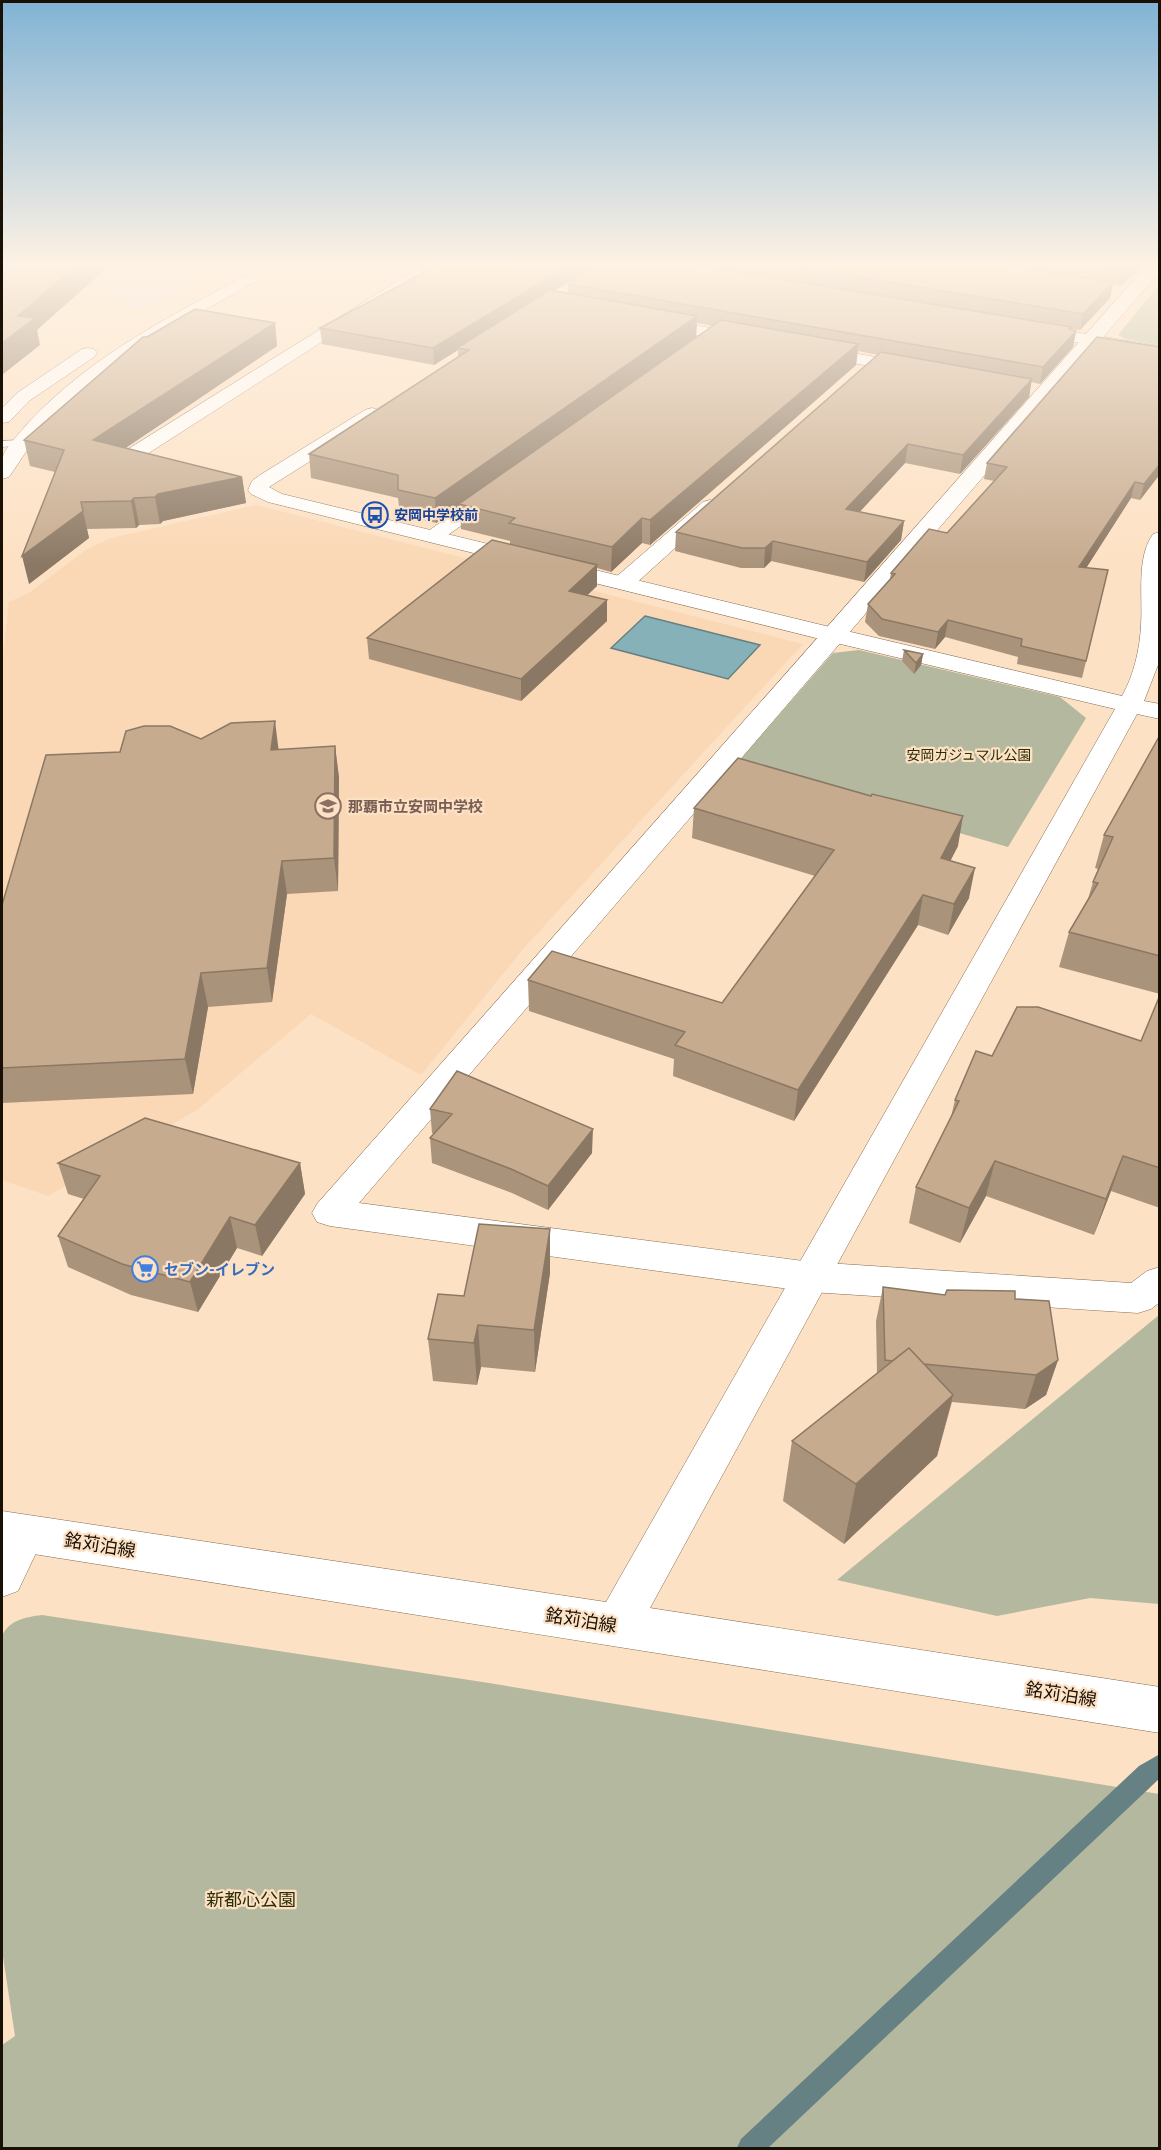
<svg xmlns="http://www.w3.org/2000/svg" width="1161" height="2150" font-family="Quicksand,'Noto Sans JP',sans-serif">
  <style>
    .commercial { fill: #ebd6e4 }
    .built { fill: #fad8b5 }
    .green { fill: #b4b89e }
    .water { fill: #86b1b8; stroke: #658183; stroke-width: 1.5 }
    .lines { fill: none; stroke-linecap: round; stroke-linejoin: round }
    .stream { fill: #658183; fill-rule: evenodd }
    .service-casing { stroke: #856d52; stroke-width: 1 }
    .minor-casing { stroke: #856d52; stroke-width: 1 }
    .tertiary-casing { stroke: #856d52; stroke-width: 1 }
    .primary-casing { stroke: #856d52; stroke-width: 1 }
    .service { fill: #fff; fill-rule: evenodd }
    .minor { fill: #fff; fill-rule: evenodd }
    .tertiary { fill: #fff; fill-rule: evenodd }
    .primary { fill: #fff; fill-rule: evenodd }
    .wall { fill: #aa937b; fill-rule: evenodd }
    .shaded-wall { fill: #8b7864 }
    .building { fill: #c6ab8f; stroke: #8b7864; stroke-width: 1.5 }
    .labels { text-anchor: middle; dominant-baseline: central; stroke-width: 4.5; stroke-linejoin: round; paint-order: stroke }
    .far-transit-label { font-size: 14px; font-weight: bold; fill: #164399; stroke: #fde1c4; text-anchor: start }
    .far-park-label { font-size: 14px; fill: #2b2e03; stroke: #fde1c4 }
    .education-label { font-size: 15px; font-weight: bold; fill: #785e54; stroke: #fde1c4; text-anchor: start }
    .shop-label { font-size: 15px; font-weight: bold; fill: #366cbe; stroke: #fde1c4; text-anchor: start }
    .near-street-label { font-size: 18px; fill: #191006; stroke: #fde1c4 }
    .near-park-label { font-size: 18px; fill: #2b2e03; stroke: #fde1c4 }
  </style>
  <rect width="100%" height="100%" fill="#fde1c4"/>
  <path class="commercial" d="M45,264H190L194,272L204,274L140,308L133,307L114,292L52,283Z"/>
  <path class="built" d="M256,505L803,644L524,948L421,1075L311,1014L197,1110L48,1196L2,1180V663L9,602L30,592L87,549L111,538Z"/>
  <path class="green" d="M1159,285V345L1126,339L1118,335Z
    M859,650L1060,697L1086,718L1008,847L733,768L833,653Z
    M1159,1315V1604L1090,1598L997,1616L837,1580Z
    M42,1615L489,1683L1159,1794V2148H2V2045L15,2036L2,1950V1636C9,1620 26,1617 42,1615Z"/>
  <path class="water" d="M645,616L760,645L728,679L611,648Z"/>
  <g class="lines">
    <path class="stream" d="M1160,1754V1778L768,2148H737L741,2139L1139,1766Z"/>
    <g class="service-casing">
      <path id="service" d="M20,440L24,441V445L2,447V441Z"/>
    </g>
    <g class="minor-casing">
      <path id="minor" d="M425,264H443L141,458L157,462L160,466L157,470C144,473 130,467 117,464L114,460L117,456Z
        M1148,264H1160V271L359,1203L811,1262L1131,1283L1147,1271L1160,1267V1302L1151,1309L1138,1313L811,1292L330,1226L317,1222L312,1213L317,1204Z
        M651,317L748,335L756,340L748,345L645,325L643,322Z
        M814,346L914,364L920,365L923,369L920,373L914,374L808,355L805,351L808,347Z
        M497,485L504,487L507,491L504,495L441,540L434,542L427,540L423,536L427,532L490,487Z
        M710,500L717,502L720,506L717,510L632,587L624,589L616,587L613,582L616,577L703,502Z
        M23,1515L38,1520L45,1534L18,1591L2,1597V1533L8,1520Z"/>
    </g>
    <g class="tertiary-casing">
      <path id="tertiary" d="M1031,325L1160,346V356L1025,334L1023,330Z
        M372,408L379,410L381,414L379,418L269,487L282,494L834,628L1122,696C1134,675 1140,648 1141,625C1143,596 1136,558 1153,534L1160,532V660L1144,701L1160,704V719L1137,714L650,1608L1160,1687V1733L2,1549V1511L606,1602L1115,709L832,642L268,502L251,494L248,490L252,481L260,475L365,410Z"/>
    </g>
    <g class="primary-casing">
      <path id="primary" d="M268,264H287L169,330L95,379L62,408L34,440L9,477L2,479C2,473 0,466 2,460C4,448 20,433 28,423C95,351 182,310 268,264Z
        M88,348L94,349L97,353L94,357L29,401L9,422L2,423V408L17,393L82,349Z"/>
    </g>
    <use href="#service" class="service"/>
    <use href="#minor" class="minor"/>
    <use href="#tertiary" class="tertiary"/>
    <use href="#primary" class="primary"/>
  </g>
  <path class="wall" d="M421,264H597L554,291L568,294V284L599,264H1144L1121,286L1113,284L1110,298L1080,330L1071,329V330L1076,331L1073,347L1040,384L1031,382L1029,397L960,474L905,463L859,512L904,521L901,540L864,582L771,561L764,568H741L675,551L676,532L878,355L858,351L856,365L650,545L642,543L611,572L597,568V586L587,595L607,621L521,701L369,659L367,638L510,544V541L461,529L460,506L436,523L400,514L398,498L311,478L309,454L458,357V350L434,365L322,344L320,328L421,274ZM697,323L713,326L696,337Z
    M275,323L277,346L125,448L242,477L246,503L163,521L160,524L139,525L136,528L87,529L89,538L29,584L55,472L30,466L24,440L147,337Z
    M1160,347V474L1140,500L1131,498L1086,568L1108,570L1082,678L1017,664L1018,657L945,637L935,649L879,636L865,622L868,604L890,579L891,573L947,533L994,481L984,479L987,463Z
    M904,650L923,654L921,665L914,674L902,661Z
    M1160,735V994L1059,967L1069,932L1088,899L1093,882L1098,869L1095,868L1104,835Z
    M201,739L279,750L335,746L339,778L338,891L287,894L272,1002L208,1007L193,1094L2,1103V905L120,752Z
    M694,808L958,846L950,861L969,898L948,935L918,925L794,1121L673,1076L674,1059L529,1011L528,980L722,1003L815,876L692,838Z
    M1160,995V1208L1111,1191L1094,1235L986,1196L960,1243L909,1223L916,1187L951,1117L955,1100L992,1056L1141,1041Z
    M430,1109L592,1153L548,1210L512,1193L432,1163L430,1138L434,1134L432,1133Z
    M58,1163H300L305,1194L262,1256L237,1248L198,1312L131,1295L68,1267L58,1236L84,1199L68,1194Z
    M550,1229V1273L535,1372L481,1367L477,1385L433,1381L428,1339L464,1296Z
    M883,1287L945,1295L1015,1299L1058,1360L1046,1395L1025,1409L952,1402L937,1456L844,1544L783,1501L792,1441L877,1373L876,1321Z"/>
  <path class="shaded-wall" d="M78,264H111L37,330L40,345L2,375V343L18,316Z
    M572,264H597L461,348H457L458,350L434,365L433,348Z
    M1131,264H1144L1121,286L1124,270Z
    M1113,282L1110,298L1080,330L1083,314Z
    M697,316L696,337L459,504L460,506L436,523L435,498Z
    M275,323L277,346L99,466L93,440Z
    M1071,327L1069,338L1076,331L1073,347L1040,384L1043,367Z
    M858,344L856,365L650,545V520Z
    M1032,379L1029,397L960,474L963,455Z
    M908,444L905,463L844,529L846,509Z
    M1160,464V474L1140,500L1144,484Z
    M242,477L246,503L163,521L160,524L155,497L158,494Z
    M1135,482L1131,498L1076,584L1079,567Z
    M134,498L139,525L136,528L131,501Z
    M81,502L89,538L29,584L22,556Z
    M642,518V543L611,572L612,547Z
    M904,521L901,540L864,582L867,562Z
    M773,541L771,561L764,568L765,548Z
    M597,565V586L570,612L569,591Z
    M607,600V621L521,701V679Z
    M948,620L945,637L935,649L938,632Z
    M923,654L921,665L914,674L916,663Z
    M275,721L279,753L271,750Z
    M335,746L339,778L338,891L334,858Z
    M963,816L958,846L936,889L941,858Z
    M282,861L287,894L272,1002L267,968Z
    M975,868L969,898L948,935L954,904Z
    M923,895L918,925L794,1121L798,1090Z
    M201,973L208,1007L193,1094L185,1059Z
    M593,1129L592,1153L548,1210V1186Z
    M1123,1156L1111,1191L1094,1235L1106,1199Z
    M995,1161L986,1196L960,1243L969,1208Z
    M300,1163L305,1194L262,1256L255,1225Z
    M230,1217L237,1248L198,1312L190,1282Z
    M550,1229V1273L535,1372L534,1330Z
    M478,1325L481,1367L477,1385L474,1343Z
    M1058,1360L1046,1395L1025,1409L1036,1375Z
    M953,1395L937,1456L844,1544L856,1484Z"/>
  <path class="building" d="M2,264H78L18,316L35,318L2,343Z
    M572,264L433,348L320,328L434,267L421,264Z
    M599,264H689L1071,327L1069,329L1076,331L1043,367L568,284Z
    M777,264H998L1113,282L1083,314Z
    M1088,264H1131L1124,270Z
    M550,290L697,316L435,498L398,490V475L309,454L469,350L457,348Z
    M195,309L275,323L93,440L242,477L158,494L155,497L134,498L131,501L81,502L83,511L22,556L64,450L24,440L143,337H147Z
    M721,320L858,344L650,520L642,518L612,547L509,523L515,518L459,504Z
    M1097,337L1160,347V464L1144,484L1135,482L1079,567L1108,570L1086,661L1021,646L1022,639L948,620L938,632L882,619L868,604L895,574L891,573L929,529L947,533L1007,467L987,463Z
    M881,352L1032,379L963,455L908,444L846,509L904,521L867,562L773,541L765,548H742L676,532Z
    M492,540L597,565L569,591L607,600L521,679L367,638Z
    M904,650L923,654L916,663Z
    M275,721L271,750L335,746L334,858L282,861L267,968L201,973L185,1059L2,1068V905L46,755L120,752L126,731L144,726H170L201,739L231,723Z
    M1160,735V956L1069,932L1098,883L1093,882L1113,837L1104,835Z
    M738,758L871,796L872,794L963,816L941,858L975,868L954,904L923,895L798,1090L675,1045L685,1032L528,980L552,951L722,1003L834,850L694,808Z
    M1160,995V1168L1123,1156L1106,1199L995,1161L969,1208L916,1187L959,1101L955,1100L976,1051L992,1056L1017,1007H1038L1141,1041Z
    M457,1071L593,1129L548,1186L511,1169L430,1138L452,1114L430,1109Z
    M145,1118L300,1163L255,1225L230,1217L190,1282L122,1264L58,1236L100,1176L58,1163Z
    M479,1224L550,1229L534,1330L478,1325L474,1343L428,1339L438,1294L464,1296Z
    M883,1287L945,1295L947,1290L1015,1291V1299L1049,1301L1058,1360L1036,1375L924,1364L909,1348L892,1361L885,1360Z
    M909,1348L953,1395L856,1484L792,1441Z"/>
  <linearGradient id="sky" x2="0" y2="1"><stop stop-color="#81b3d5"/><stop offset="0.47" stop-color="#fef2e4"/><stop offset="1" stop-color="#fef2e4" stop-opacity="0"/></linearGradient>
  <rect width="1161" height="565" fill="url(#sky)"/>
  <defs>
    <g id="bus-ring" transform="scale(1.35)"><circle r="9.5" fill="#fde1c4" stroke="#1a4fb4" stroke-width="1.5"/><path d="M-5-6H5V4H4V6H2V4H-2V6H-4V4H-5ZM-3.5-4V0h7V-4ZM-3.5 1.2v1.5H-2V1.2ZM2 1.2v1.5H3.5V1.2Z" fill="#1a4fb4"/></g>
    <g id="school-ring" transform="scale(1.35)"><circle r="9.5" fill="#fde1c4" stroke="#8d6e63" stroke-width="1.5"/><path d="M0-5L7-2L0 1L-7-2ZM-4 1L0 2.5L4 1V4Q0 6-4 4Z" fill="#8d6e63"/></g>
    <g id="supermarket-ring" transform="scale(1.35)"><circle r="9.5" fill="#fde1c4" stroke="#3f7fe0" stroke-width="1.5"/><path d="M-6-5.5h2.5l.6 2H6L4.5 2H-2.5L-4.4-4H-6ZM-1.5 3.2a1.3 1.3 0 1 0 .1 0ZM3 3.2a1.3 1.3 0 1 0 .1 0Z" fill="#3f7fe0"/></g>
  </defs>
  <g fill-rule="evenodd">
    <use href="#bus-ring" x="375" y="515"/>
    <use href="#school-ring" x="328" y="806"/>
    <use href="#supermarket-ring" x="145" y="1269"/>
  </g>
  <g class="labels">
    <g class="far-transit-label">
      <text x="394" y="515">安岡中学校前</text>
    </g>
    <g class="far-park-label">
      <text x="969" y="755">安岡ガジュマル公園</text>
    </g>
    <g class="education-label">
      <text x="348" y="806">那覇市立安岡中学校</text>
    </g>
    <g class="shop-label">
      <text x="164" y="1269">セブン-イレブン</text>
    </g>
    <g class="near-street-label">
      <text transform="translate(100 1545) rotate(9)">銘苅泊線</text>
      <text transform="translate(581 1620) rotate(9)">銘苅泊線</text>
      <text transform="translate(1061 1694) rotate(9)">銘苅泊線</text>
    </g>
    <g class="near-park-label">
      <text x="251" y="1899">新都心公園</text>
    </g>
  </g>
  <rect width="1161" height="2150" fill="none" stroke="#191006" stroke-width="6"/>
</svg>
